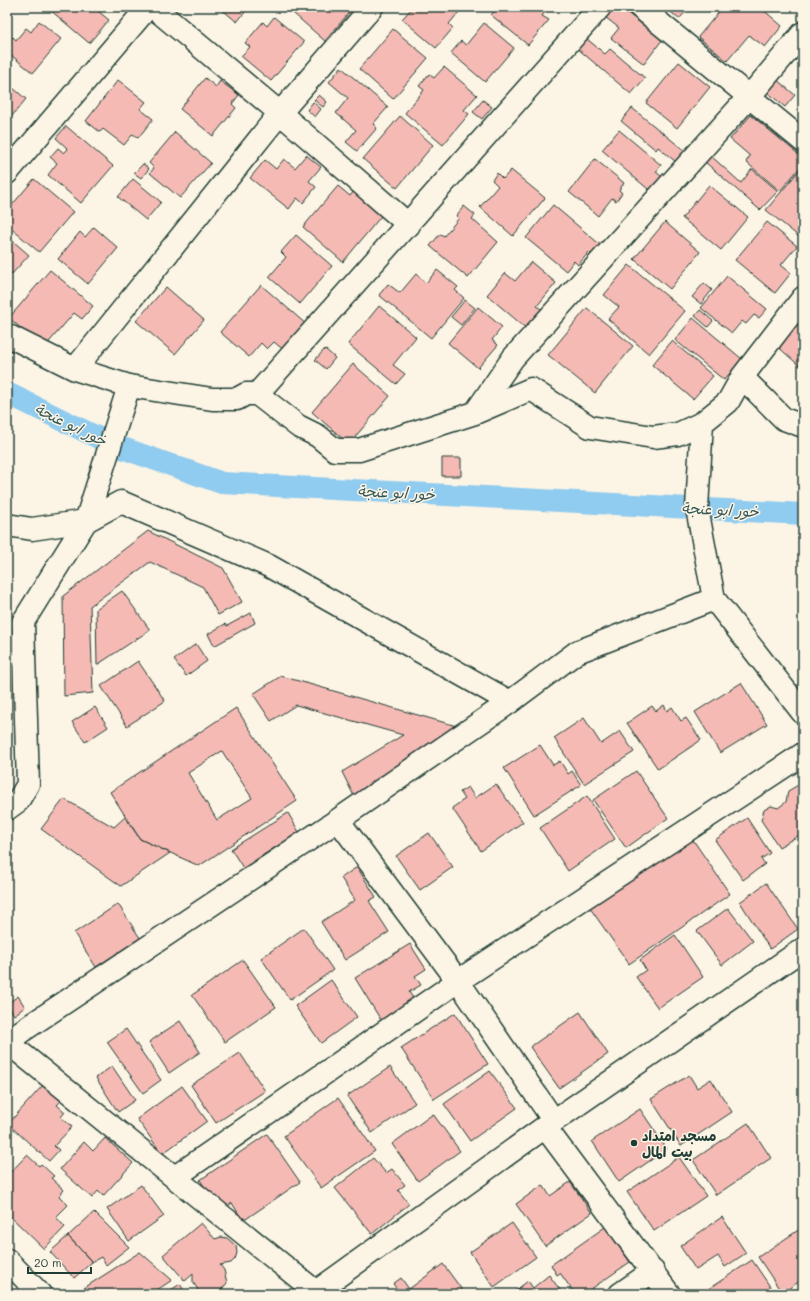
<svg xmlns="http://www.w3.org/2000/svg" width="810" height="1301" font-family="Mali,'Playpen Sans Arabic',sans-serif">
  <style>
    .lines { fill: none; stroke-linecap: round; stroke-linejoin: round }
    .canal { stroke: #90cbf0; stroke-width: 22 }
    .building { fill: #f6bab5; stroke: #1f3d34; fill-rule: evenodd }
    .street-casing { stroke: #1f3d34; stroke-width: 25 }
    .street { stroke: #fcf5e5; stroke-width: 22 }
    .poi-dot { fill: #1f3d34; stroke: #fcf5e5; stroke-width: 1.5 }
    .labels { text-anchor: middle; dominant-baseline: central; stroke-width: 3; stroke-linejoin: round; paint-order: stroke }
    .poi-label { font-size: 14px; font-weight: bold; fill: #1f3d34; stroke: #fcf5e5; text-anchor: start }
    .water-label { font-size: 15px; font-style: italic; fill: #36595a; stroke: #fcf5e5 }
  </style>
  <rect width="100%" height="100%" fill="#fcf5e5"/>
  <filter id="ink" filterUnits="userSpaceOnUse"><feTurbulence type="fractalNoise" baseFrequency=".025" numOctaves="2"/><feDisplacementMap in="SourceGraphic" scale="8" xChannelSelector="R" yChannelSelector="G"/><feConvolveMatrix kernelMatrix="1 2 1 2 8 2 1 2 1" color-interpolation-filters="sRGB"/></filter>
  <g filter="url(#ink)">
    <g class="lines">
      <path class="canal" d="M7,393L111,444L222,483L803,514"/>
    </g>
    <path class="building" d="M50,7H93L109,20L89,43L49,9Z
      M219,7H249L237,22Z
      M286,7H354L325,41Z
      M413,7H463L449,24L453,28L436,48L402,19Z
      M498,7H549L542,16L549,20L528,45L491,15Z
      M613,7H620L662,40L644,64L611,38L619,28L605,17Z
      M665,7H690L679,19Z
      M723,7H760L782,26L765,47L749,35L727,61L698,37Z
      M274,17L304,42L271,81L241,56L250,47L245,43L263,22L267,26Z
      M39,21L61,39L33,73L7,52V43L13,37L16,40L26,28L31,32Z
      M484,23L514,48L485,82L451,53L461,41L466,45Z
      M393,29L428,58L393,99L359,69Z
      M587,39L605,54L610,49L645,78L631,94L578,49Z
      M679,62L710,87L677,128L646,103Z
      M341,67L388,107L373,124L377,128L357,151L346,142L356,130L336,113L348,98L329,82Z
      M444,67L477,95L464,110L469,114L443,145L405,113L424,90L419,86L429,74L434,78Z
      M205,78L216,87L220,81L239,95L232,104L236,108L213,136L180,109Z
      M776,79L795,95L785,107L766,91Z
      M118,80L146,102L140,109L153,119L138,138L133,134L124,145L103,129L100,132L86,121Z
      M7,83L26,99L7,122Z
      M319,95L327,102L323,107L314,100Z
      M483,100L492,107L482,119L473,112Z
      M313,102L321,109L315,117L307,110Z
      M632,108L685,151L676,162L658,147L656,150L621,121Z
      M751,115L803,158V164L780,191L746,162L750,156L730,139Z
      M400,116L433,145L397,188L363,159Z
      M66,126L113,166L81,203L48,175L57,163L50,157L58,148L64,153L68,149L56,138Z
      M619,130L661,165L656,172L667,181L655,195L602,150Z
      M175,132L211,163L180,198L150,173L154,168L149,163Z
      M306,155L321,167L309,181L316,187L303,203L297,198L289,209L250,178L265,160L276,169L284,159L295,168Z
      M711,156L741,183L752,169L778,191L760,210L705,162Z
      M595,159L624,183L619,190L622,193L616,201L612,198L598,216L569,192Z
      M143,164L149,169L141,178L134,173Z
      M802,167L803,168V240L766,210Z
      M511,170L545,198L513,236L480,207L498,186L492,180L497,173L503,179Z
      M34,179L73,212L39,252L7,225V211Z
      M133,179L161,202L146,220L118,197Z
      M709,185L748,217L721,250L682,218Z
      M338,186L350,196L354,191L382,215L343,262L303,227Z
      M553,205L603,247L594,257L589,252L578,265L574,261L566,271L526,238Z
      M464,206L475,215L472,219L498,242L468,278L430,246L440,234L444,236L459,218L456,216Z
      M665,222L700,252L670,289L634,259Z
      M767,222L797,246L781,265L791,273L775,293L735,260Z
      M94,227L118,248L88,284L58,259L80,232L85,237Z
      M296,235L332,266L300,304L269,277L286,257L281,252Z
      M7,236L29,255L12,274L7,270Z
      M531,262L556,283L537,306L545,312L529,331L487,295L505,273L515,281Z
      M629,265L685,311L649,354L608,319L619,307L604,295Z
      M50,270L93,306L82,319L74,313L44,348L9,318Z
      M437,270L458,287L455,290L464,298L431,338L379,295L388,284L400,293L416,274L426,283Z
      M727,276L767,309L759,318L754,315L746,324L742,321L732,333L701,308Z
      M704,283L712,290L701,304L692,297Z
      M261,285L307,325L285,351L274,342L267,349L261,343L249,357L220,332Z
      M166,287L204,320L175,354L136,321Z
      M465,300L475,308L461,325L451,317Z
      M379,306L416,337L393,365L405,374L396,384L348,344Z
      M478,307L502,327L492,340L498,345L478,368L448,343Z
      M587,308L633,346L595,393L548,355Z
      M700,310L713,321L708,327L695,316Z
      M803,313V369L776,345Z
      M693,318L742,359L724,380L675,340Z
      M672,341L713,376L693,399L652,365Z
      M325,349L335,358L326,369L315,360Z
      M353,364L390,396L349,444L312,412Z
      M442,458H461V476H442Z
      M148,531L223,568L242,602L218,615L203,587L150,562L90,606L93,693L64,696L63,596Z
      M122,591L150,630L97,665L96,609Z
      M251,613L255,623L214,646L208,634L225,624L227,626Z
      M196,644L207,661L186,676L174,660Z
      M138,661L165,701L127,726L101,686Z
      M281,676L460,727L354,796L342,772L403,735L296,705L271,721L253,694Z
      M741,683L767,724L720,753L695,712Z
      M664,705L667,711L672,707L681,721L686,718L701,740L658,769L627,723L652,706L656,711Z
      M95,707L108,727L85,742L72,722Z
      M236,708L297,801L199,866L140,839L110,792ZM222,751L252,798L217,820L188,773Z
      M584,718L601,744L620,731L634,752L584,784L554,738Z
      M540,745L553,765L560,761L568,774L572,771L581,785L534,815L504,768Z
      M636,771L668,818L626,848L593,800Z
      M496,784L523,822L481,851L452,808L465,799L460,792L468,787L475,798Z
      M800,784L803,785V833L779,847L761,820L764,810L771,806L778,808L786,802L788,791Z
      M587,796L615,839L568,871L540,828Z
      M64,799L114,827L125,817L140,839L170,853L121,886L41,829Z
      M288,813L299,832L243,868L231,849Z
      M747,818L770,853L761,859L765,864L743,880L715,840Z
      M429,833L453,867L420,890L396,856Z
      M691,837L730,894L629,964L590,908Z
      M357,867L376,897L369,901L389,932L345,960L321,922L355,900L341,878Z
      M766,883L798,929L770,949L740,902Z
      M118,904L140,938L96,967L74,933Z
      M728,908L753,941L722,965L697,931Z
      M304,928L333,970L290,1000L261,958Z
      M675,935L703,977L658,1008L636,977L646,970L640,960Z
      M410,944L426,969L415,976L421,985L409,992L417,1004L384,1025L355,978Z
      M243,960L276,1007L225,1042L192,995Z
      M331,980L357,1017L321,1043L295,1006Z
      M18,996L25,1007L14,1015L7,1004Z
      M580,1012L608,1054L559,1088L530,1047Z
      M455,1013L488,1064L434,1099L401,1048Z
      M180,1021L200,1052L169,1073L149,1042Z
      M126,1029L161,1080L143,1093L107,1042Z
      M240,1053L265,1091L216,1123L191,1085Z
      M112,1066L135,1100L118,1112L96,1078Z
      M390,1067L415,1103L372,1133L347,1096Z
      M490,1071L517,1108L470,1141L444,1104Z
      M689,1075L697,1088L711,1079L732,1112L681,1146L651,1099Z
      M44,1084L62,1100L57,1105L65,1112L61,1117L72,1127L54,1146L59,1150L49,1161L8,1124Z
      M182,1086L207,1121L162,1154L137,1119Z
      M338,1098L375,1151L321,1188L284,1136Z
      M640,1109L667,1149L619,1182L592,1141Z
      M433,1114L460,1151L418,1181L392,1144Z
      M748,1123L771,1158L716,1195L693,1160Z
      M267,1134L300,1182L243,1221L232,1203L221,1211L200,1180Z
      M105,1138L133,1163L103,1196L98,1191L92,1198L60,1169L84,1142L93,1151Z
      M27,1155L39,1166L41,1164L54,1176L51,1178L64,1190L59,1196L68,1205L56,1217L65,1227L44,1249L7,1213V1176Z
      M679,1157L706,1196L654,1231L627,1192Z
      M373,1158L386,1173L392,1169L405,1185L398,1190L409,1204L372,1234L335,1188Z
      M570,1182L592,1213L545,1246L516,1204L543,1185L550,1196Z
      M141,1185L164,1216L129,1241L107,1209Z
      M94,1212L129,1247L106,1265L101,1257L92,1262L68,1236Z
      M722,1217L746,1253L725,1267L718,1256L696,1270L680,1246Z
      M201,1223L215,1239L221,1237L227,1238L236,1246L237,1253L235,1259L231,1263L220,1265L224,1270L227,1283L218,1294L200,1293L193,1282V1274L185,1281L163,1255Z
      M512,1223L536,1257L494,1287L470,1252Z
      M605,1227L630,1262L584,1294H575L560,1273L557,1275L551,1265Z
      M803,1227V1279L782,1293L758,1257Z
      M68,1236L92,1262L74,1278L50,1252Z
      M140,1252L172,1280L151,1294H90L84,1288Z
      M752,1260L775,1294H701Z
      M443,1264L465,1294H401L393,1284L401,1278L409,1289Z
      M549,1275L563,1294H511L528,1281L533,1288Z
      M180,1284L186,1294H165Z"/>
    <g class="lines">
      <g class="street-casing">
        <path id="street" d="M153,7L280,113L409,225
          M640,7L803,141
          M7,173L148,7
          M7,335L75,369L129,386L212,399H237L246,394H257L600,7
          M75,369L280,113L372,7
          M742,377L784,419L803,426
          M257,394L298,426L318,436L335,450H359L475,413L531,389L590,427L653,437L678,434L702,423L728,402L742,377L803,298
          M475,413L513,358L749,97L803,33
          M702,423L697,508L714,599L803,713
          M7,525L32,529L86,521L121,502L269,566L510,702
          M7,809L18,801L28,784L23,622L86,521L129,386
          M338,820L458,981L554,1121
          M7,1041L338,820L510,702L577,652L714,599
          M7,1042L316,1292
          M545,1127L669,1294
          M175,1177L458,981L803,754
          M7,1260L40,1294
          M313,1294L545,1127L803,949
          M620,1294L653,1271"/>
      </g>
      <use href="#street" class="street"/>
    </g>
  </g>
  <circle class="poi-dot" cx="634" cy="1143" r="4"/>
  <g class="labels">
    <g class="poi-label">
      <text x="642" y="1135">مسجد امتداد<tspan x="642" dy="16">بيت المال</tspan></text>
    </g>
    <g class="water-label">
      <text transform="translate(71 424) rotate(26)">خور ابو عنجة</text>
      <text transform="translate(396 492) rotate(3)">خور ابو عنجة</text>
      <text transform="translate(720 509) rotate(3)">خور ابو عنجة</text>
    </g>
  </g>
  <rect width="810" height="1301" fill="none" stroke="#fcf5e5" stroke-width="24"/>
  <rect x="12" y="12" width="786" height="1277" fill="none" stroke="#1f3d34" stroke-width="1.5" filter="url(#ink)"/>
  <path d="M28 1267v6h63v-6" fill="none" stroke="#1f3d34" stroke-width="2"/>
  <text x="34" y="1267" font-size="12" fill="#1f3d34" stroke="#fcf5e5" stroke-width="3" paint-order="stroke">20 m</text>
</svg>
